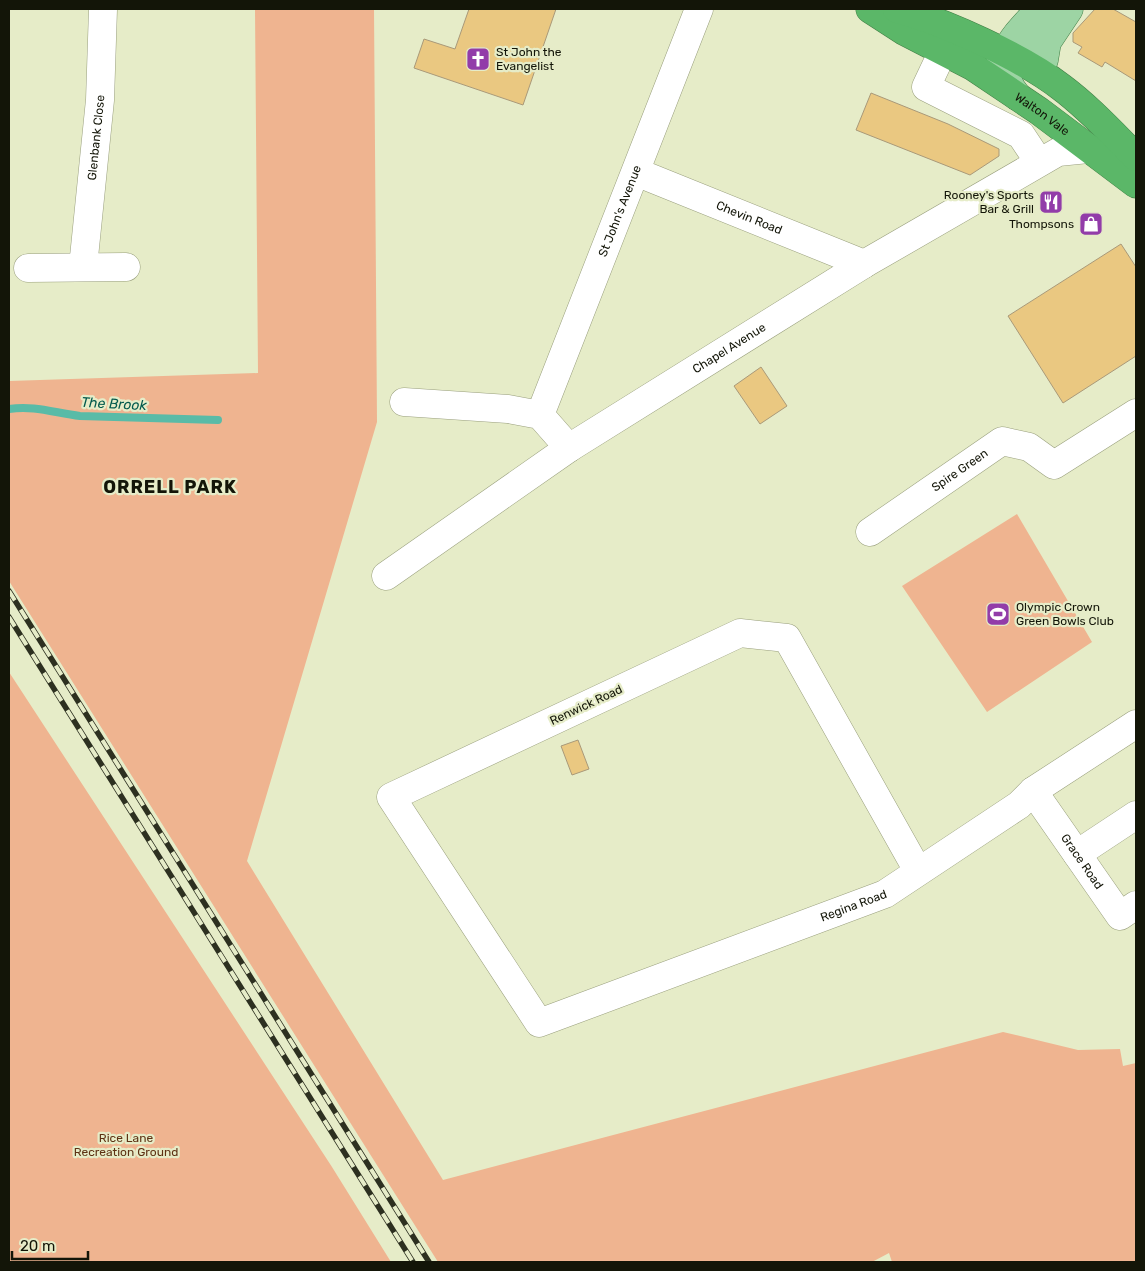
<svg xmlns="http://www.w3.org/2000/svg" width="1145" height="1271" font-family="Rubik,sans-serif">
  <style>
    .green { fill: #efb490 }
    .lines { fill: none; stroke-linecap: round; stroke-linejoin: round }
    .stream { stroke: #59bba7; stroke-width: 8 }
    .building { fill: #eac881; stroke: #a99979 }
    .minor-casing { stroke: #999f7d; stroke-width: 29 }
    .major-casing { stroke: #427e46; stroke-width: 29 }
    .highway-casing { stroke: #427e46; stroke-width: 29 }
    .minor { stroke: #fff; stroke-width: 28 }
    .major { stroke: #9dd4a4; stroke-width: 28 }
    .highway { stroke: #5bb768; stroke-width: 28 }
    .rail-casing { stroke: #2d3020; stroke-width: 5.5 }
    .rail { stroke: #e6ecc8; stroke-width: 4; stroke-dasharray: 11; stroke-linecap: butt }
    .labels { text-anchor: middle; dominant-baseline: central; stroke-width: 4.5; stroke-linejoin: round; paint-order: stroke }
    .poi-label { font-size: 12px; fill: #131508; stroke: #e6ecc8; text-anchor: start }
    .street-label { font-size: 12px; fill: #131508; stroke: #e6ecc8 }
    .park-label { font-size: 12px; fill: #5d3113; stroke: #e6ecc8 }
    .water-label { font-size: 14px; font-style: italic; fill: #035a4d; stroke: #e6ecc8 }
    .district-label { font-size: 18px; font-weight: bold; letter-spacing: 1px; fill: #131508; stroke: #e6ecc8 }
  </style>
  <rect width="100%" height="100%" fill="#e6ecc8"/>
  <path class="green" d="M255,9H374L377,422L247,861L443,1180L1003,1032L1078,1050L1120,1049L1123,1066L1136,1063V1262H892L889,1253L872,1262H438L9,581V381L258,373Z
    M1017,514L1092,642L987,712L902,586Z
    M9,672L332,1167L391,1262H9Z"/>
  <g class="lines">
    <path class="stream" d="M9,409C34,405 55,413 80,416L218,420"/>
  </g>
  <path class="building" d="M469,9H556L523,105L414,68L424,39L455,49Z
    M1095,9H1113L1136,22V81L1105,62L1102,67L1078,53L1082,47L1073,42V33Z
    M871,93L948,124L999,149V156L970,175L856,130Z
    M1121,244L1136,267V356L1063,403L1008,316Z
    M761,367L787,406L760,424L734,386Z
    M578,740L589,769L572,775L561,746Z"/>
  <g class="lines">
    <g class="minor-casing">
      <g id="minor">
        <path d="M953,30L926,87L1021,135L1039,162"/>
        <path id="s1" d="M636,172L864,264"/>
        <path id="s2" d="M83,267L100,100L103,9"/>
        <path d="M28,268L126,267"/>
        <path d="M404,402L508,409L540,415L569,448"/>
        <path id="s3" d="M540,415L699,9"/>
        <path id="s4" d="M870,532L1002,441L1029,447L1054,465L1136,413"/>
        <path id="s5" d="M386,576L569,448L864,264L1058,152L1088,149"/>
        <path id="s6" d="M1033,791L1120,916L1136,905"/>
        <path d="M1077,854L1136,815"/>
        <path id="s7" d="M918,871L787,638L740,633L391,797L539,1023L885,894L1019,805L1033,791L1136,724"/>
      </g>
    </g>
    <g class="major-casing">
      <path id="major" d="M1044,60L1047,42L1069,9
        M1000,65C1019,62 1033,56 1047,42
        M1017,96C987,59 1014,37 1040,9"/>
    </g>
    <g class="highway-casing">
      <g id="highway">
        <path id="s8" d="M870,9L904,31L972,66L1039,111L1136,184"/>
        <path d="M897,9C945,22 1022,57 1061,87C1088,107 1112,133 1136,157"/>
      </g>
    </g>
    <use href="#minor" class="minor"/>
    <use href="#major" class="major"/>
    <use href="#highway" class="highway"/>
    <g class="rail-casing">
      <path id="rail" d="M9,591L429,1262
        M9,617L413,1262"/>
    </g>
    <use href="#rail" class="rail"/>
  </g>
  <defs>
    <g id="church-square" transform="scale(1.25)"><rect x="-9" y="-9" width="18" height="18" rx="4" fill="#923ca9" stroke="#e6ecc8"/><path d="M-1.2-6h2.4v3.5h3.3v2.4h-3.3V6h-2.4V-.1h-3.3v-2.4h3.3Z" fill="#fff"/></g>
    <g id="restaurant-square" transform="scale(1.25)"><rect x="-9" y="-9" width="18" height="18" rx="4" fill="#923ca9" stroke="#e6ecc8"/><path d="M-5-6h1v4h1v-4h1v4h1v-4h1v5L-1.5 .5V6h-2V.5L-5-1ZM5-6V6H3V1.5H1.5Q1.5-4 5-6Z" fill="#fff"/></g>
    <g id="shop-square" transform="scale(1.25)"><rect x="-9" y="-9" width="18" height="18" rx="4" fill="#923ca9" stroke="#e6ecc8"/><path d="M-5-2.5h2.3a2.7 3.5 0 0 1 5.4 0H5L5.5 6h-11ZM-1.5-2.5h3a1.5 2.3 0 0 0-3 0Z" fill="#fff"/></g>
    <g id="stadium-square" transform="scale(1.25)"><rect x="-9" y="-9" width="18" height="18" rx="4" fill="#923ca9" stroke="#e6ecc8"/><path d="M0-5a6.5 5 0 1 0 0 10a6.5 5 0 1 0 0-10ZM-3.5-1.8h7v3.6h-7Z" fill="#fff"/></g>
  </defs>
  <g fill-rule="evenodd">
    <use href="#church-square" x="478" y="59"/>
    <use href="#restaurant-square" x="1051" y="202"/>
    <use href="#shop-square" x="1091" y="224"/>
    <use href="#stadium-square" x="998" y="614"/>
  </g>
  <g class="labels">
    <g class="poi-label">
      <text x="496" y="52">St John the<tspan x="496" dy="14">Evangelist</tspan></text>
      <text x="1034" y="195" text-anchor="end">Rooney's Sports<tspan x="1034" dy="14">Bar &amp; Grill</tspan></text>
      <text x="1074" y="224" text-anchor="end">Thompsons</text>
      <text x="1016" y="607">Olympic Crown<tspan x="1016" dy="14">Green Bowls Club</tspan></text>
    </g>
    <g class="street-label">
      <text stroke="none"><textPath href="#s8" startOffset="202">Walton Vale</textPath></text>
      <text stroke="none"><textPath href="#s2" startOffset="130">Glenbank Close</textPath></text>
      <text stroke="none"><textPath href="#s3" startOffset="219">St John's Avenue</textPath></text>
      <text stroke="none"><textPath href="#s1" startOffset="122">Chevin Road</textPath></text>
      <text stroke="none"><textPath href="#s5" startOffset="412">Chapel Avenue</textPath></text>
      <text stroke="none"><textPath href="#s4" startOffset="109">Spire Green</textPath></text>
      <text transform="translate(586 705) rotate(-25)">Renwick Road</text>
      <text stroke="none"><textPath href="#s6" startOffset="86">Grace Road</textPath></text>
      <text stroke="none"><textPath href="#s7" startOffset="1306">Regina Road</textPath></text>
    </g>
    <g class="park-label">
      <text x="126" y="1138">Rice Lane<tspan x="126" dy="14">Recreation Ground</tspan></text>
    </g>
    <g class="water-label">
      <text transform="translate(114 404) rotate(3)">The Brook</text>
    </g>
    <g class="district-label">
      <text x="170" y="487">ORRELL PARK</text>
    </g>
  </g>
  <rect width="1145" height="1271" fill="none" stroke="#131508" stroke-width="20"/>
  <path d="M12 1251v8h76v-8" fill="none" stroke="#131508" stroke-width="2.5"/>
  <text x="20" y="1251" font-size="15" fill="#131508" stroke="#e6ecc8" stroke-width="4" paint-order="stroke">20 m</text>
</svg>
